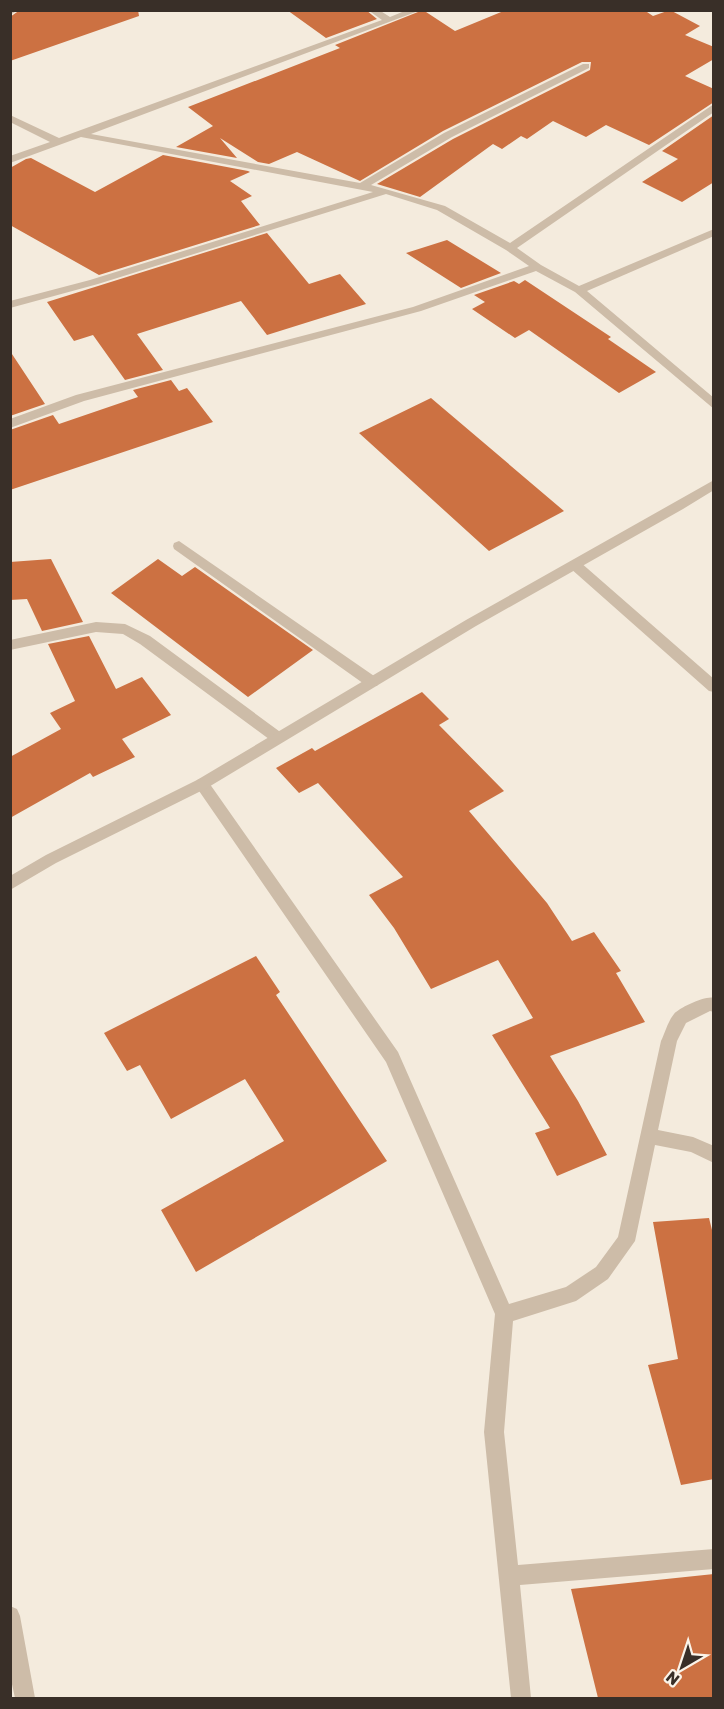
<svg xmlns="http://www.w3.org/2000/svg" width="724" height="1709" font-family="Rubik,sans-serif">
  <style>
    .building { fill: #cc7142 }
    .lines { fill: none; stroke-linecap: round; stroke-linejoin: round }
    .minor { fill: #cdbca8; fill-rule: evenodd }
    .tertiary { fill: #cdbca8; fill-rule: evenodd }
  </style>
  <rect width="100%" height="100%" fill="#f4ebdd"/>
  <path class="building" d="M20,10H138L139,16L10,61V17Z
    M287,10H366L377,19L326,38Z
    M423,10L455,31L506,10H644L653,16L670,10L700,26L685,35L714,47V59L685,76L714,89V102L649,145L606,125L586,137L553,121L527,139L521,136L502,149L493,144L420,197L377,184L453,139L590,70L591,62H582L443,131L360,181L297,152L269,164L258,162L220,138L237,158L176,147L213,126L188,107L340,48L335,45Z
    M714,115V182L682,202L642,182L678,159L662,151Z
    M163,155L248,171L250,172L230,181L252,196L241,201L260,225L99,275L10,225V168L26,159L31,158L95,192Z
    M267,233L309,284L340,274L366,304L267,335L241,301L137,334L163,370L125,380L93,335L74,341L47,302Z
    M447,240L501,273L461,288L406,253Z
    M525,280L611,337L608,339L656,372L619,393L529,330L515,338L472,309L485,302L474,295L514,281L519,284Z
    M10,351L45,404L10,416Z
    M171,380L179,391L187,388L213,422L10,490V430L53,415L59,424L138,397L133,390Z
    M431,398L564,511L489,551L359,433Z
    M51,559L83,622L42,631L27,599L10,600V562Z
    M158,559L182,576L195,567L313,650L248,697L111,593Z
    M89,636L116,689L142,677L171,715L122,739L135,757L93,777L90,773L10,818V757L61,729L50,713L75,701L48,644Z
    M422,692L449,719L439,725L504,791L469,811L547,903L572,941L594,932L621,971L616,973L645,1022L550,1056L578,1101L607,1155L557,1176L535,1133L550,1128L492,1035L533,1018L498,960L431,989L394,928L369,895L403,877L318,783L299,793L276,768L312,748L315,751Z
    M256,956L280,992L276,995L387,1161L196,1272L161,1210L284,1141L245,1079L171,1119L140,1065L127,1071L104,1033Z
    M709,1218L714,1238V1479L681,1485L648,1365L678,1359L653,1222Z
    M714,1574V1698H598L571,1589Z"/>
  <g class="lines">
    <path class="minor" d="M10,10H18L10,15Z
      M368,10H379L390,17L407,10H421L91,134L360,183L444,133L583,64H589V68L452,137L371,185L445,206L510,243L714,104V112L517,248L541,265L579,286L714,229V236L587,291L714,398V409L575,292L536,271L421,311L84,401L10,428V419L76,395L413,307L529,266L506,250L437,210L386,194L98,284L10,308V301L90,280L373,192L81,137L10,163V156L50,142L10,122V115L59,138L382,20Z
      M179,541L377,678L379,682L377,686H367L174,549L173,546L174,543Z
      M575,560L580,562L714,679V692L709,691L570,568L569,565L570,562Z
      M96,622L125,624L150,636L283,734L285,738L283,742H273L140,644L123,634L96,632L10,650V640Z
      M202,778L207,780L398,1052L509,1304L566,1287L596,1267L618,1237L661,1041C665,1033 668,1021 674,1014C679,1008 706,995 714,998V1012L710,1011L686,1023L677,1041L658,1130L693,1137L714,1146V1163L691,1152L655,1145L635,1241L608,1279L576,1301L513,1321L504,1432L518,1565L714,1549V1569L520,1585L531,1698H511L484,1432L495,1314L386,1062L197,788L195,784L197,780Z
      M10,1606L17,1609L20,1616L35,1698H15L10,1675Z"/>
    <path class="tertiary" d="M714,480V490L683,509L476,626L207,788L56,863L10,890V876L46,855L197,780L466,620Z"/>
  </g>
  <rect width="724" height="1709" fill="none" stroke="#392f28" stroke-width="24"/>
  <g transform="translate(682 1667) rotate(219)" stroke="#fbf4e9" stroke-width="4.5" paint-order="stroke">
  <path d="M0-4.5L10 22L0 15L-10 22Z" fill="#392f28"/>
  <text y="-9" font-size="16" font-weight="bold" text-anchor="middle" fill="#392f28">N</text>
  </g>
</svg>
